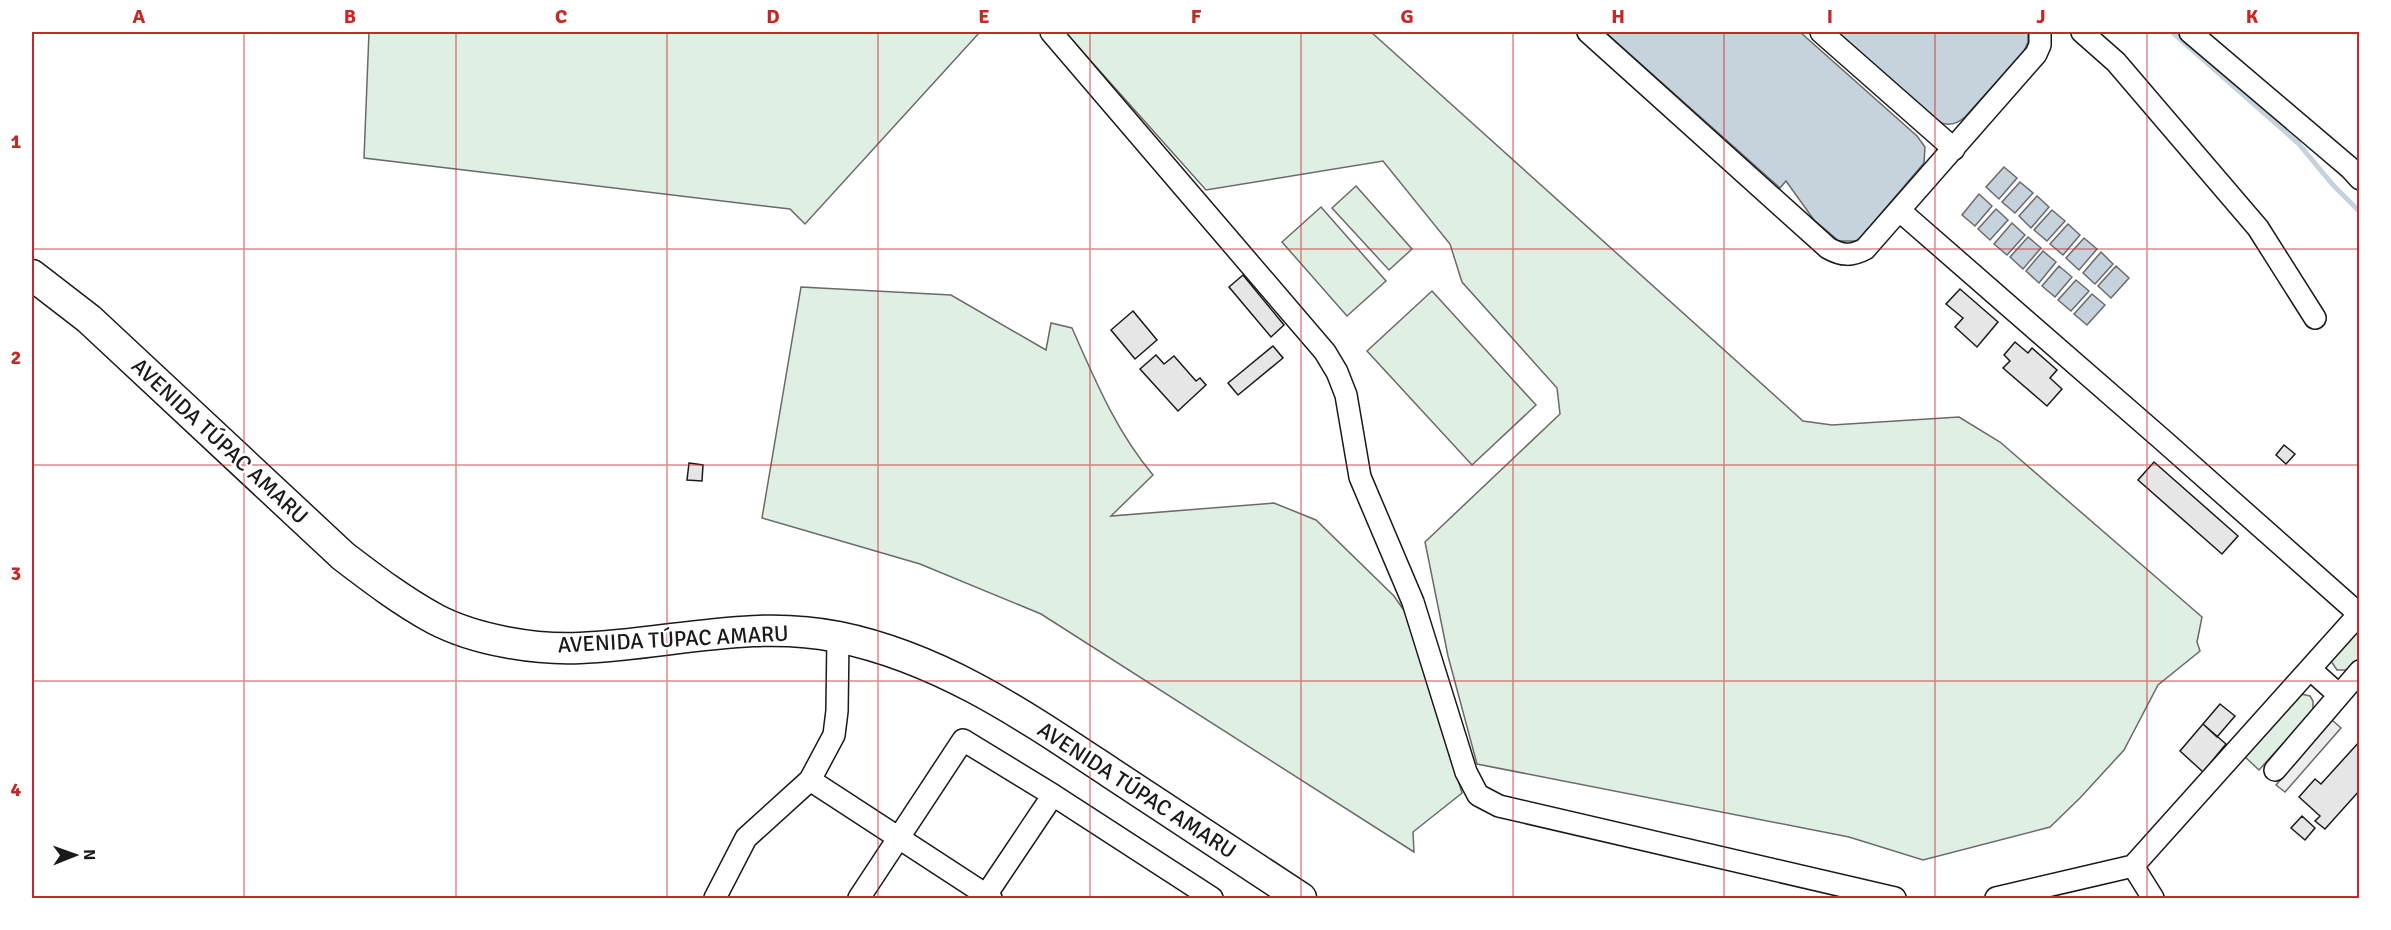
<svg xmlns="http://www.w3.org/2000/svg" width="2391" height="930" font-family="Signika,sans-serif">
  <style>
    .green { fill: #e0efe3; stroke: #6a6a6a; stroke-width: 1.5 }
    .parking { fill: #ededed; stroke: #6a6a6a; stroke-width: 1.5 }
    .water { fill: #c6d2dc; stroke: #6a6a6a; stroke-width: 1.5 }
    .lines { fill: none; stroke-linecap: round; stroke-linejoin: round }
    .stream { stroke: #c6d2dc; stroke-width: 5 }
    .building { fill: #e6e6e6; stroke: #1a1a1a; stroke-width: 1.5 }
    .minor-casing { stroke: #1a1a1a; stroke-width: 24 }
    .highway-casing { stroke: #1a1a1a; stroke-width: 33 }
    .minor { stroke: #fff; stroke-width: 21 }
    .highway { stroke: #fff; stroke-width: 30 }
    .grid { fill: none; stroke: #c62828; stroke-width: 1.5; stroke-opacity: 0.55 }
    .labels { text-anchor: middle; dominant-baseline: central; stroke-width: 4.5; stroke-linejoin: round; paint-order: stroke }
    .street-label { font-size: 22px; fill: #1a1a1a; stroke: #fff }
    .neatline { fill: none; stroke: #c62828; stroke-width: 2 }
    .grid-label { font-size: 20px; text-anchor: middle; font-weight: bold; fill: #c62828 }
  </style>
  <rect width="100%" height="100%" fill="#fff"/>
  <path class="green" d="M369,32H980L805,224L790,209L364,158Z
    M1065,32H1371L1803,421L1832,425L1959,417L2000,442L2202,617L2197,642L2200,651L2158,685L2124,750L2080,798L2050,827L1923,860L1849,837L1477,764L1448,656L1425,542L1560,414L1557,388L1462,282L1450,244L1383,161L1206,190Z
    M1356,186L1412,249L1389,270L1332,208Z
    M1321,207L1386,281L1347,316L1282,242Z
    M801,287L951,295L1046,350L1051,323L1072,328C1095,380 1116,431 1153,475L1111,516L1274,503L1316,520L1394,596L1410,619L1462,793L1413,832L1414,852L1041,614L920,564L762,518Z
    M1432,291L1536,405L1472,465L1367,351Z
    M2359,621V658L2347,670H2337L2331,661Z
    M2301,694L2310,696L2313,701V710L2259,770L2244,756Z"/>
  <path class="parking" d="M2332,720L2341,728L2285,792L2276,785Z"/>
  <path class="water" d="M1605,32H1800L1917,136L1925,147L1924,163L1862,236L1856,241H1839L1814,220L1786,181L1780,188Z
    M1834,32H2028V42L2024,51L1965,117C1957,124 1949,127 1939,122Z
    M2004,167L2017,178L1999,199L1986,187Z
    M2020,182L2033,193L2015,213L2002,202Z
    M1979,194L1992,206L1975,226L1962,215Z
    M2037,196L2049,207L2031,228L2019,216Z
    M1996,209L2008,220L1990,240L1978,229Z
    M2052,210L2065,221L2047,241L2034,230Z
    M2012,223L2025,235L2007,255L1994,244Z
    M2068,224L2080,235L2063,255L2050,244Z
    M2028,237L2041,248L2023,269L2010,257Z
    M2084,238L2097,249L2079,270L2066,258Z
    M2043,251L2056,262L2039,283L2026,271Z
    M2101,252L2113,264L2095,284L2083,273Z
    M2059,266L2072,277L2055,297L2042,286Z
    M2116,266L2129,278L2111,298L2098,286Z
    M2076,280L2089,291L2071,311L2058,300Z
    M2092,294L2105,305L2087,325L2074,314Z"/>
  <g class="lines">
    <path class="stream" d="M2172,32L2298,143L2333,185L2360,212
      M32,33L34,32"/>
  </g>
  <path class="building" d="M1243,275L1284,325L1271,337L1229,287Z
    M1960,289L1998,322L1977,347L1955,327L1963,318L1946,304Z
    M1133,311L1157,340L1135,359L1111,330Z
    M2015,342L2028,353L2032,348L2057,370L2050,378L2062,389L2047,406L2003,368L2010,361L2004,355Z
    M1273,346L1283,358L1238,395L1228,383Z
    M1156,355L1164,364L1174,356L1196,381L1200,378L1206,385L1178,411L1140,369Z
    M2284,445L2295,454L2286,464L2276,455Z
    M2154,462L2238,536L2222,554L2138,480Z
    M689,463L703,465L702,481L687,480Z
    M2220,704L2235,716L2217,737L2203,724Z
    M2203,724L2226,744L2203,772L2180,751Z
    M2360,741V790L2325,829L2315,821L2320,816L2299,797L2315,779L2321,784Z
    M2302,816L2315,828L2305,840L2291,828Z"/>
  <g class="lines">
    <g class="minor-casing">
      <path id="minor" d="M1051,32L1325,352L1337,372L1346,395L1360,477L1413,602L1466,772L1478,795L1499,806L1895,898
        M1588,32L1828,248C1842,256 1852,256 1865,249L2036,54L2040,45V32
        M1821,32L1954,149
        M2082,32L2116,62L2258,228L2315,318
        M2190,32L2350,168L2360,179
        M1900,211L2165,442L2359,614
        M2310,669L2339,695
        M2275,770L2360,671
        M810,780L991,898
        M715,898L746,838L810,780L834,735L837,711L838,637
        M859,898L963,740L1053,795L1212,898
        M984,898L1053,795
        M1996,898L2133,866
        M2153,898L2133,866L2360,613"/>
    </g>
    <g class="highway-casing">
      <path id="highway" d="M32,275L89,319L343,556C373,579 402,601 435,619C475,640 535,650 580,648C666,645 751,619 838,637C941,658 1025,716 1111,773C1175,815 1238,857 1301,898"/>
    </g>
    <use href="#minor" class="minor"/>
    <use href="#highway" class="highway"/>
  </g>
  <path class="grid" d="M244,32V898M456,32V898M667,32V898M878,32V898M1090,32V898M1301,32V898M1513,32V898M1724,32V898M1935,32V898M2147,32V898M32,249H2360M32,465H2360M32,681H2360"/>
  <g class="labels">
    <g class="street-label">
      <text transform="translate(220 441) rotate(43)">AVENIDA TÚPAC AMARU</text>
      <text transform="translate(673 639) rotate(-3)">AVENIDA TÚPAC AMARU</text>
      <text transform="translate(1137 790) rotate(33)">AVENIDA TÚPAC AMARU</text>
    </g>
  </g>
  <rect width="2391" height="930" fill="none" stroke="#ffffff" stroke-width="66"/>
  <g transform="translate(75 855) rotate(89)" stroke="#ffffff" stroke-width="4.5" paint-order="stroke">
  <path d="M0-4.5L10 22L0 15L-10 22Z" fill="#1a1a1a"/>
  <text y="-9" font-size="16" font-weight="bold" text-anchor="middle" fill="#1a1a1a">N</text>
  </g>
  <rect x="33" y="33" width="2325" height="864" class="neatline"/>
  <g class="grid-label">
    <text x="139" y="23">A</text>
    <text x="350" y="23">B</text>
    <text x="561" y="23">C</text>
    <text x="773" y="23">D</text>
    <text x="984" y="23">E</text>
    <text x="1196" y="23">F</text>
    <text x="1407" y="23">G</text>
    <text x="1618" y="23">H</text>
    <text x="1830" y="23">I</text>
    <text x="2041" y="23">J</text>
    <text x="2252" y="23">K</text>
    <text x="16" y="148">1</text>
    <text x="16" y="364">2</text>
    <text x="16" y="580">3</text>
    <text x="16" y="796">4</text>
  </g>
</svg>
